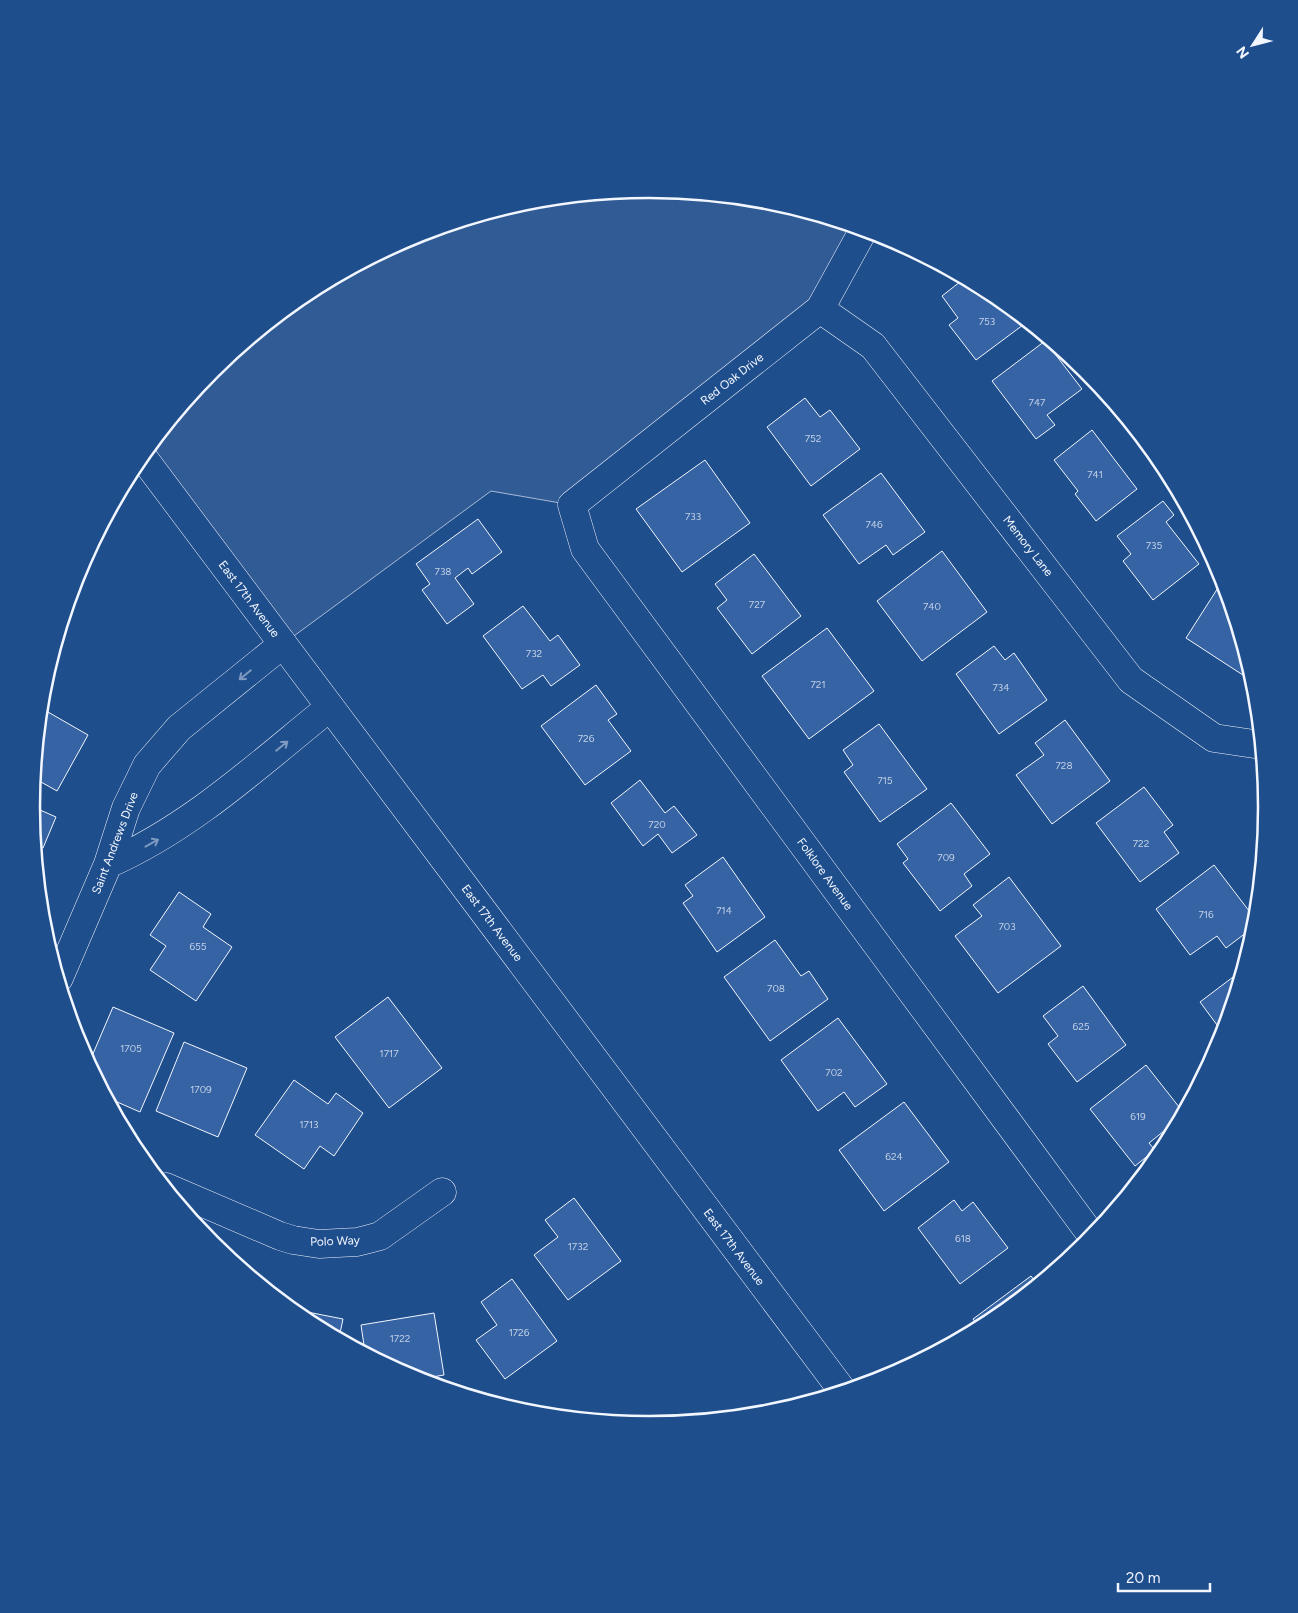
<svg xmlns="http://www.w3.org/2000/svg" width="1298" height="1613" font-family="Figtree,sans-serif">
  <style>
    .green { fill: #305b95; stroke: #a8bbd7 }
    .building { fill: #3563a3; stroke: #f2f6ff }
    .lines { fill: none; stroke-linecap: round; stroke-linejoin: round }
    .minor-casing { stroke: #f2f6ff; stroke-width: 29 }
    .secondary-casing { stroke: #f2f6ff; stroke-width: 29 }
    .minor { stroke: #1f4e8c; stroke-width: 28 }
    .secondary { stroke: #1f4e8c; stroke-width: 28 }
    .oneway { stroke: #7e9ac0 }
    .labels { text-anchor: middle; dominant-baseline: central; stroke-width: 4; stroke-linejoin: round; paint-order: stroke }
    .number-label { font-size: 10px; fill: #c3d1e8 }
    .street-label { font-size: 12px; fill: #f2f6ff; stroke: #1f4e8c }
    .rim { fill: none; stroke: #f2f6ff; stroke-width: 2.5 }
  </style>
  <rect width="100%" height="100%" fill="#1f4e8c"/>
  <path class="green" d="M649,189L770,201L864,229L820,309L572,505L491,491L283,644L142,456L212,369L306,293L413,236L529,201Z"/>
  <path class="building" d="M965,278L992,293L1011,308L1023,325L976,360L949,325L958,318L942,296Z
    M1045,341L1082,389L1047,415L1055,425L1036,439L992,381Z
    M805,398L820,417L830,410L860,449L811,486L767,427Z
    M1092,430L1137,489L1096,521L1075,494L1078,491L1054,460Z
    M705,460L750,523L682,572L636,509Z
    M881,473L925,532L893,555L886,545L859,564L823,515Z
    M1163,501L1174,515L1166,522L1199,564L1153,600L1123,561L1131,554L1117,536Z
    M478,519L502,552L472,574L468,568L455,578L474,604L447,624L422,590L430,584L416,564Z
    M942,551L987,612L922,661L877,601Z
    M754,554L801,616L752,654L717,608L727,600L715,584Z
    M1223,580L1252,675L1249,679L1186,638Z
    M523,606L550,641L558,635L580,665L551,686L543,675L522,689L483,636Z
    M827,628L874,691L809,739L762,676Z
    M994,646L1005,660L1014,653L1047,700L999,734L956,674Z
    M596,685L617,714L608,720L631,751L585,785L541,726Z
    M41,708L88,735L57,791L34,778Z
    M1065,720L1110,781L1052,824L1016,775L1044,755L1035,743Z
    M879,724L927,789L880,822L844,772L853,765L843,750Z
    M640,780L665,813L674,806L697,835L672,853L658,834L643,846L611,803Z
    M1144,787L1173,825L1164,832L1179,853L1140,882L1096,823Z
    M951,803L990,854L964,874L972,886L940,911L903,863L908,859L897,844Z
    M31,806L56,817L43,848L35,845Z
    M723,857L765,917L717,952L683,903L693,896L685,885Z
    M1214,865L1256,920L1255,926L1226,948L1217,936L1190,955L1156,909Z
    M1009,877L1061,946L998,993L955,936L982,916L973,905Z
    M179,892L211,914L203,927L232,947L196,1001L150,970L166,946L150,935Z
    M775,940L801,976L809,971L828,999L770,1041L724,977Z
    M1241,971L1223,1033L1200,1002Z
    M1083,986L1126,1045L1077,1082L1048,1044L1058,1036L1043,1016Z
    M388,997L442,1068L389,1108L335,1037Z
    M113,1007L174,1033L140,1112L108,1098L89,1063Z
    M838,1018L887,1084L855,1107L844,1092L818,1111L781,1060Z
    M184,1042L247,1068L218,1137L156,1111Z
    M1146,1065L1183,1112L1179,1119L1149,1143L1155,1150L1135,1166L1090,1109Z
    M294,1080L328,1104L336,1093L363,1113L334,1156L320,1146L304,1169L255,1135Z
    M904,1102L949,1162L884,1211L839,1150Z
    M574,1198L621,1261L568,1300L534,1255L558,1237L545,1220Z
    M954,1200L962,1211L973,1202L1008,1248L960,1284L918,1228Z
    M1031,1276L1037,1284L992,1320L979,1327L973,1319Z
    M512,1279L557,1341L505,1379L476,1340L497,1325L481,1302Z
    M292,1309L343,1319L339,1338L306,1320Z
    M434,1313L444,1375L420,1379L412,1377L365,1352L361,1325Z"/>
  <g class="lines">
    <g class="minor-casing">
      <path id="minor" d="M864,229L820,309L572,505L585,549L1092,1236
        M820,309L873,346L1131,680L1214,738L1261,745
        M108,864C192,827 259,764 330,707
        M59,978L108,864L126,808L147,765L179,728L283,644
        M166,1187L280,1236L293,1240L319,1244L357,1242L369,1239L380,1236L442,1192"/>
    </g>
    <g class="secondary-casing">
      <path id="secondary" d="M142,456L842,1390"/>
    </g>
    <use href="#minor" class="minor"/>
    <use href="#secondary" class="secondary"/>
  </g>
  <defs><path id="oneway-shaft" d="M-6 0H5M1.5-3L5.5 0L1.5 3" fill="none" stroke-width="1.6" stroke-linecap="round" stroke-linejoin="round" transform="scale(1.25)"/></defs>
  <g class="oneway">
    <use href="#oneway-shaft" transform="translate(245 675) rotate(141)"/>
    <use href="#oneway-shaft" transform="translate(282 746) rotate(-39)"/>
    <use href="#oneway-shaft" transform="translate(152 843) rotate(-29)"/>
  </g>
  <g class="labels">
    <g class="number-label">
      <text x="987" y="321">753</text>
      <text x="1037" y="402">747</text>
      <text x="813" y="438">752</text>
      <text x="1095" y="474">741</text>
      <text x="693" y="516">733</text>
      <text x="874" y="524">746</text>
      <text x="1154" y="545">735</text>
      <text x="443" y="571">738</text>
      <text x="757" y="604">727</text>
      <text x="932" y="606">740</text>
      <text x="534" y="653">732</text>
      <text x="818" y="684">721</text>
      <text x="1001" y="687">734</text>
      <text x="586" y="738">726</text>
      <text x="1064" y="765">728</text>
      <text x="885" y="780">715</text>
      <text x="657" y="824">720</text>
      <text x="1141" y="843">722</text>
      <text x="946" y="857">709</text>
      <text x="724" y="910">714</text>
      <text x="1206" y="914">716</text>
      <text x="1007" y="926">703</text>
      <text x="198" y="946">655</text>
      <text x="776" y="988">708</text>
      <text x="1081" y="1026">625</text>
      <text x="131" y="1048">1705</text>
      <text x="389" y="1053">1717</text>
      <text x="834" y="1072">702</text>
      <text x="201" y="1089">1709</text>
      <text x="1138" y="1116">619</text>
      <text x="309" y="1124">1713</text>
      <text x="894" y="1156">624</text>
      <text x="963" y="1238">618</text>
      <text x="578" y="1246">1732</text>
      <text x="519" y="1332">1726</text>
      <text x="400" y="1338">1722</text>
    </g>
    <g class="street-label">
      <text transform="translate(732 379) rotate(-38)">Red Oak Drive</text>
      <text transform="translate(1028 546) rotate(52)">Memory Lane</text>
      <text transform="translate(249 599) rotate(53)">East 17th Avenue</text>
      <text transform="translate(115 843) rotate(-69)">Saint Andrews Drive</text>
      <text transform="translate(825 874) rotate(54)">Folklore Avenue</text>
      <text transform="translate(492 923) rotate(53)">East 17th Avenue</text>
      <text transform="translate(335 1241) rotate(-2)">Polo Way</text>
      <text transform="translate(734 1247) rotate(53)">East 17th Avenue</text>
    </g>
  </g>
  <path d="M0 0H1298V1613H0ZM40 807a609 609 0 1 1 1218 0a609 609 0 1 1-1218 0Z" fill="#1f4e8c" fill-rule="evenodd"/>
  <path class="rim" d="M40 807a609 609 0 1 1 1218 0a609 609 0 1 1-1218 0Z"/>
  <g transform="translate(1253 45) rotate(234)" stroke="#1f4e8c" stroke-width="4" paint-order="stroke">
  <path d="M0-4L9 19L0 12L-9 19Z" fill="#f2f6ff"/>
  <text y="-8" font-size="14" font-weight="bold" text-anchor="middle" fill="#f2f6ff">N</text>
  </g>
  <path d="M1118 1583v8h92v-8" fill="none" stroke="#f2f6ff" stroke-width="2.5"/>
  <text x="1126" y="1583" font-size="15" fill="#f2f6ff" stroke="#1f4e8c" stroke-width="4" paint-order="stroke">20 m</text>
</svg>
